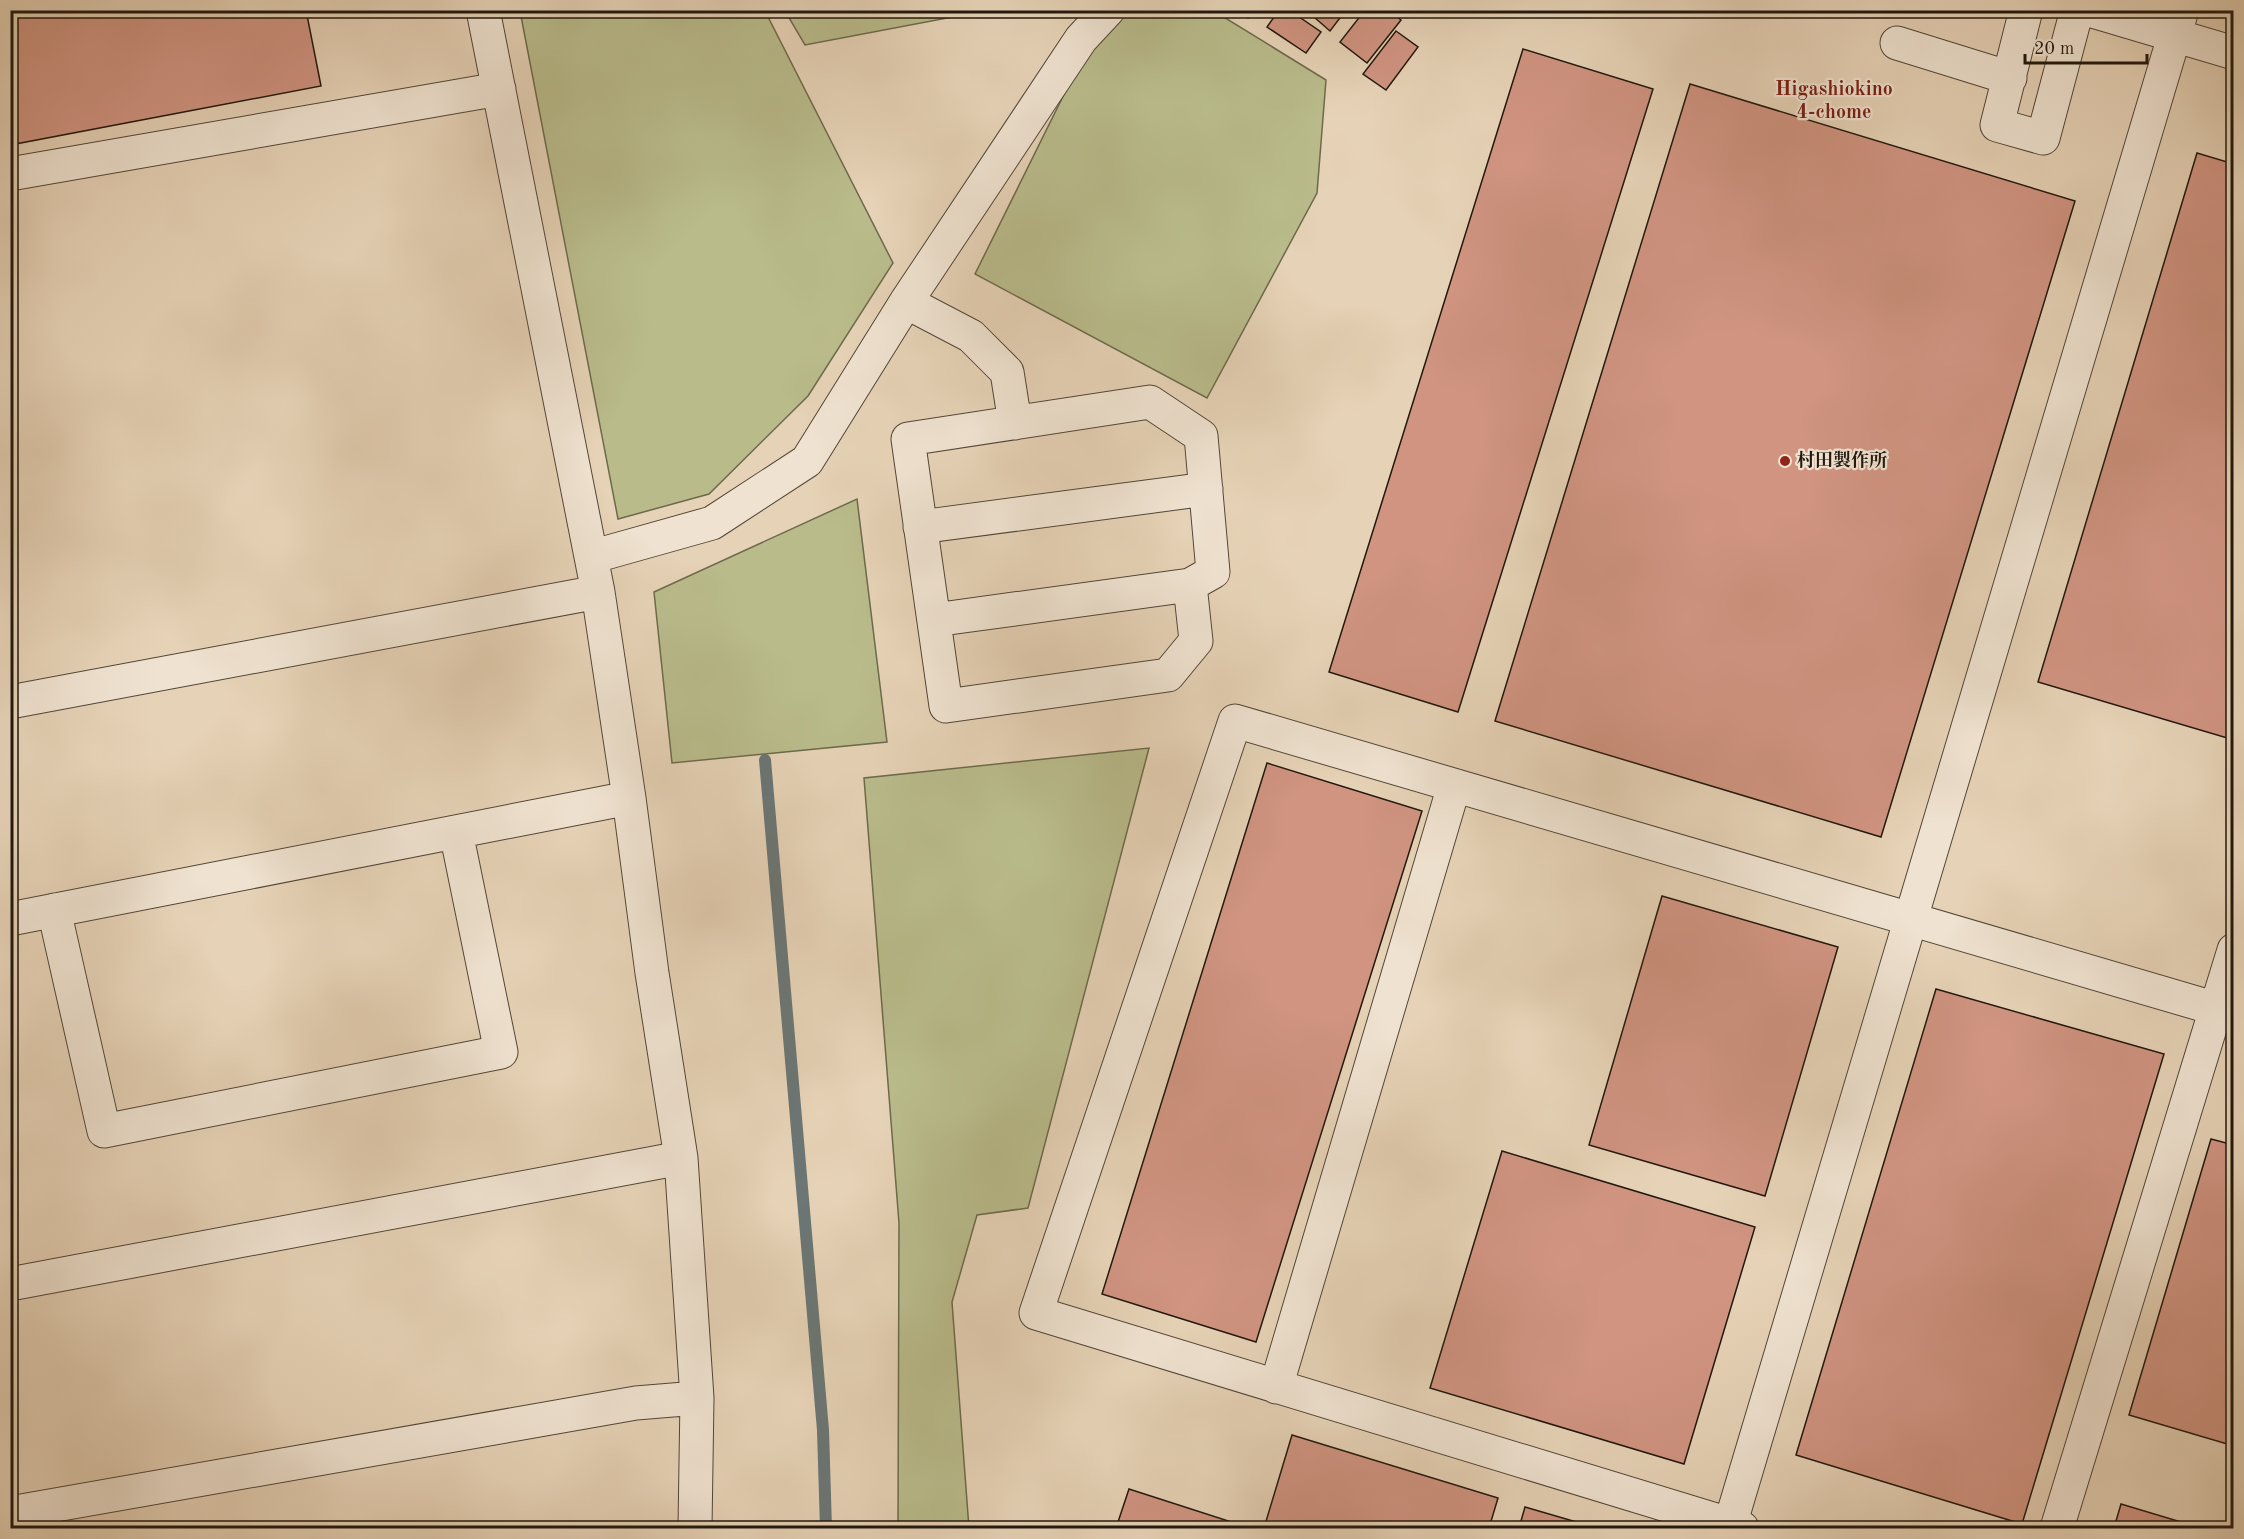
<svg xmlns="http://www.w3.org/2000/svg" width="2244" height="1539" font-family="'Old Standard TT','Noto Serif JP',serif">
  <style>
    .green { fill: #b9bb8b; stroke: #6d6a4c; stroke-width: 1.5 }
    .lines { fill: none; stroke-linecap: round; stroke-linejoin: round }
    .stream { stroke: #6b7675; stroke-width: 12 }
    .building { fill: #d09481; stroke: #21180e; stroke-width: 1.5 }
    .minor-casing { stroke: #524638; stroke-width: 35 }
    .minor { stroke: #efe2d0; stroke-width: 33 }
    .poi-dot { fill: #8f2418; stroke: #efe2d0; stroke-width: 2 }
    .labels { text-anchor: middle; dominant-baseline: central; stroke-width: 4.5; stroke-linejoin: round; paint-order: stroke }
    .poi-label { font-size: 18px; font-weight: bold; fill: #21180e; stroke: #efe2d0; text-anchor: start }
    .neighbourhood-label { font-size: 20px; font-weight: bold; fill: #7a1f14; stroke: #efe2d0 }
  </style>
  <rect width="100%" height="100%" fill="#e6d2b6"/>
  <filter id="stains"><feTurbulence type="fractalNoise" baseFrequency=".00333" numOctaves="4"/><feColorMatrix values="0 0 0 0 .2 0 0 0 0 .09 0 0 0 0 .02 0 0 0 .5 -.17"/></filter>
  <radialGradient id="worn" r=".72"><stop offset=".6" stop-color="#630" stop-opacity="0"/><stop offset="1" stop-color="#630" stop-opacity=".3"/></radialGradient>
  <path class="green" d="M520,11H765L893,263L808,396L709,494L618,519Z
    M785,11H984L805,45Z
    M1123,11H1214L1326,80L1317,193L1207,398L975,274L1089,44Z
    M857,499L887,742L672,763L654,592Z
    M1149,748L1028,1208L977,1215L952,1302L969,1528H898L899,1223L864,778Z"/>
  <g class="lines">
    <path class="stream" d="M765,760L823,1430L826,1528"/>
  </g>
  <path class="building" d="M10,10H306L321,86L10,145Z
    M1239,10H1254L1248,18Z
    M1279,10H1289L1321,32L1306,53L1267,27Z
    M1306,10H1346L1330,31Z
    M1365,10H1389L1401,20L1367,63L1340,42Z
    M1396,31L1418,47L1386,90L1363,74Z
    M1523,49L1653,89L1458,712L1329,672Z
    M1690,84L2075,201L1881,837L1495,721Z
    M2197,153L2234,164V740L2038,682Z
    M1267,763L1422,811L1256,1342L1102,1294Z
    M1662,896L1838,947L1765,1196L1589,1145Z
    M1936,989L2164,1054L2022,1524L1796,1455Z
    M2211,1139L2234,1145V1446L2129,1415Z
    M1502,1151L1755,1227L1684,1464L1430,1388Z
    M1292,1435L1498,1498L1489,1528H1264Z
    M1129,1489L1250,1528H1116Z
    M2121,1504L2201,1528H2114Z
    M1525,1507L1597,1528H1519Z"/>
  <g class="lines">
    <g class="minor-casing">
      <path id="minor" d="M483,10L598,592L629,798L652,973L681,1158L697,1398L695,1528
        M2026,10L1997,125L2043,138L2077,10
        M2089,10L2234,53
        M1897,43L2010,78
        M10,174L499,89
        M906,302L971,336L1007,372L1015,423
        M920,527L1206,489
        M591,557L712,523L807,461L906,302L1081,39L1108,10
        M934,620L1190,585L1196,641L1168,675L946,706L908,439L1150,402L1201,436L1213,572L1190,585
        M10,702L598,592
        M54,910L104,1131L501,1052L456,832
        M10,919L629,798
        M10,1284L681,1158
        M1276,1387L1454,786
        M10,1513L636,1403L697,1398
        M1730,1525L2182,10
        M1742,1528L1036,1313L1235,721L2234,1014
        M2057,1528L2234,950"/>
    </g>
    <use href="#minor" class="minor"/>
  </g>
  <circle class="poi-dot" cx="1785" cy="461" r="6"/>
  <g class="labels">
    <g class="poi-label">
      <text x="1797" y="461">村田製作所</text>
    </g>
    <g class="neighbourhood-label">
      <text x="1834" y="90">Higashiokino<tspan x="1834" dy="23">4-chome</tspan></text>
    </g>
  </g>
  <rect width="2244" height="1539" fill="none" stroke="#e6d2b6" stroke-width="36"/>
  <rect x="12" y="12" width="2220" height="1515" fill="none" stroke="#21180e" stroke-width="3"/>
  <rect x="18" y="18" width="2208" height="1503" fill="none" stroke="#21180e" stroke-width="1.5"/>
  <path d="M2025 54v9h122v-9" fill="none" stroke="#21180e" stroke-width="3"/>
  <text x="2034" y="54" font-size="18" fill="#21180e" stroke="#efe2d0" stroke-width="4.5" paint-order="stroke">20 m</text>
  <rect width="100%" height="100%" filter="url(#stains)"/>
  <rect width="100%" height="100%" fill="url(#worn)"/>
</svg>
